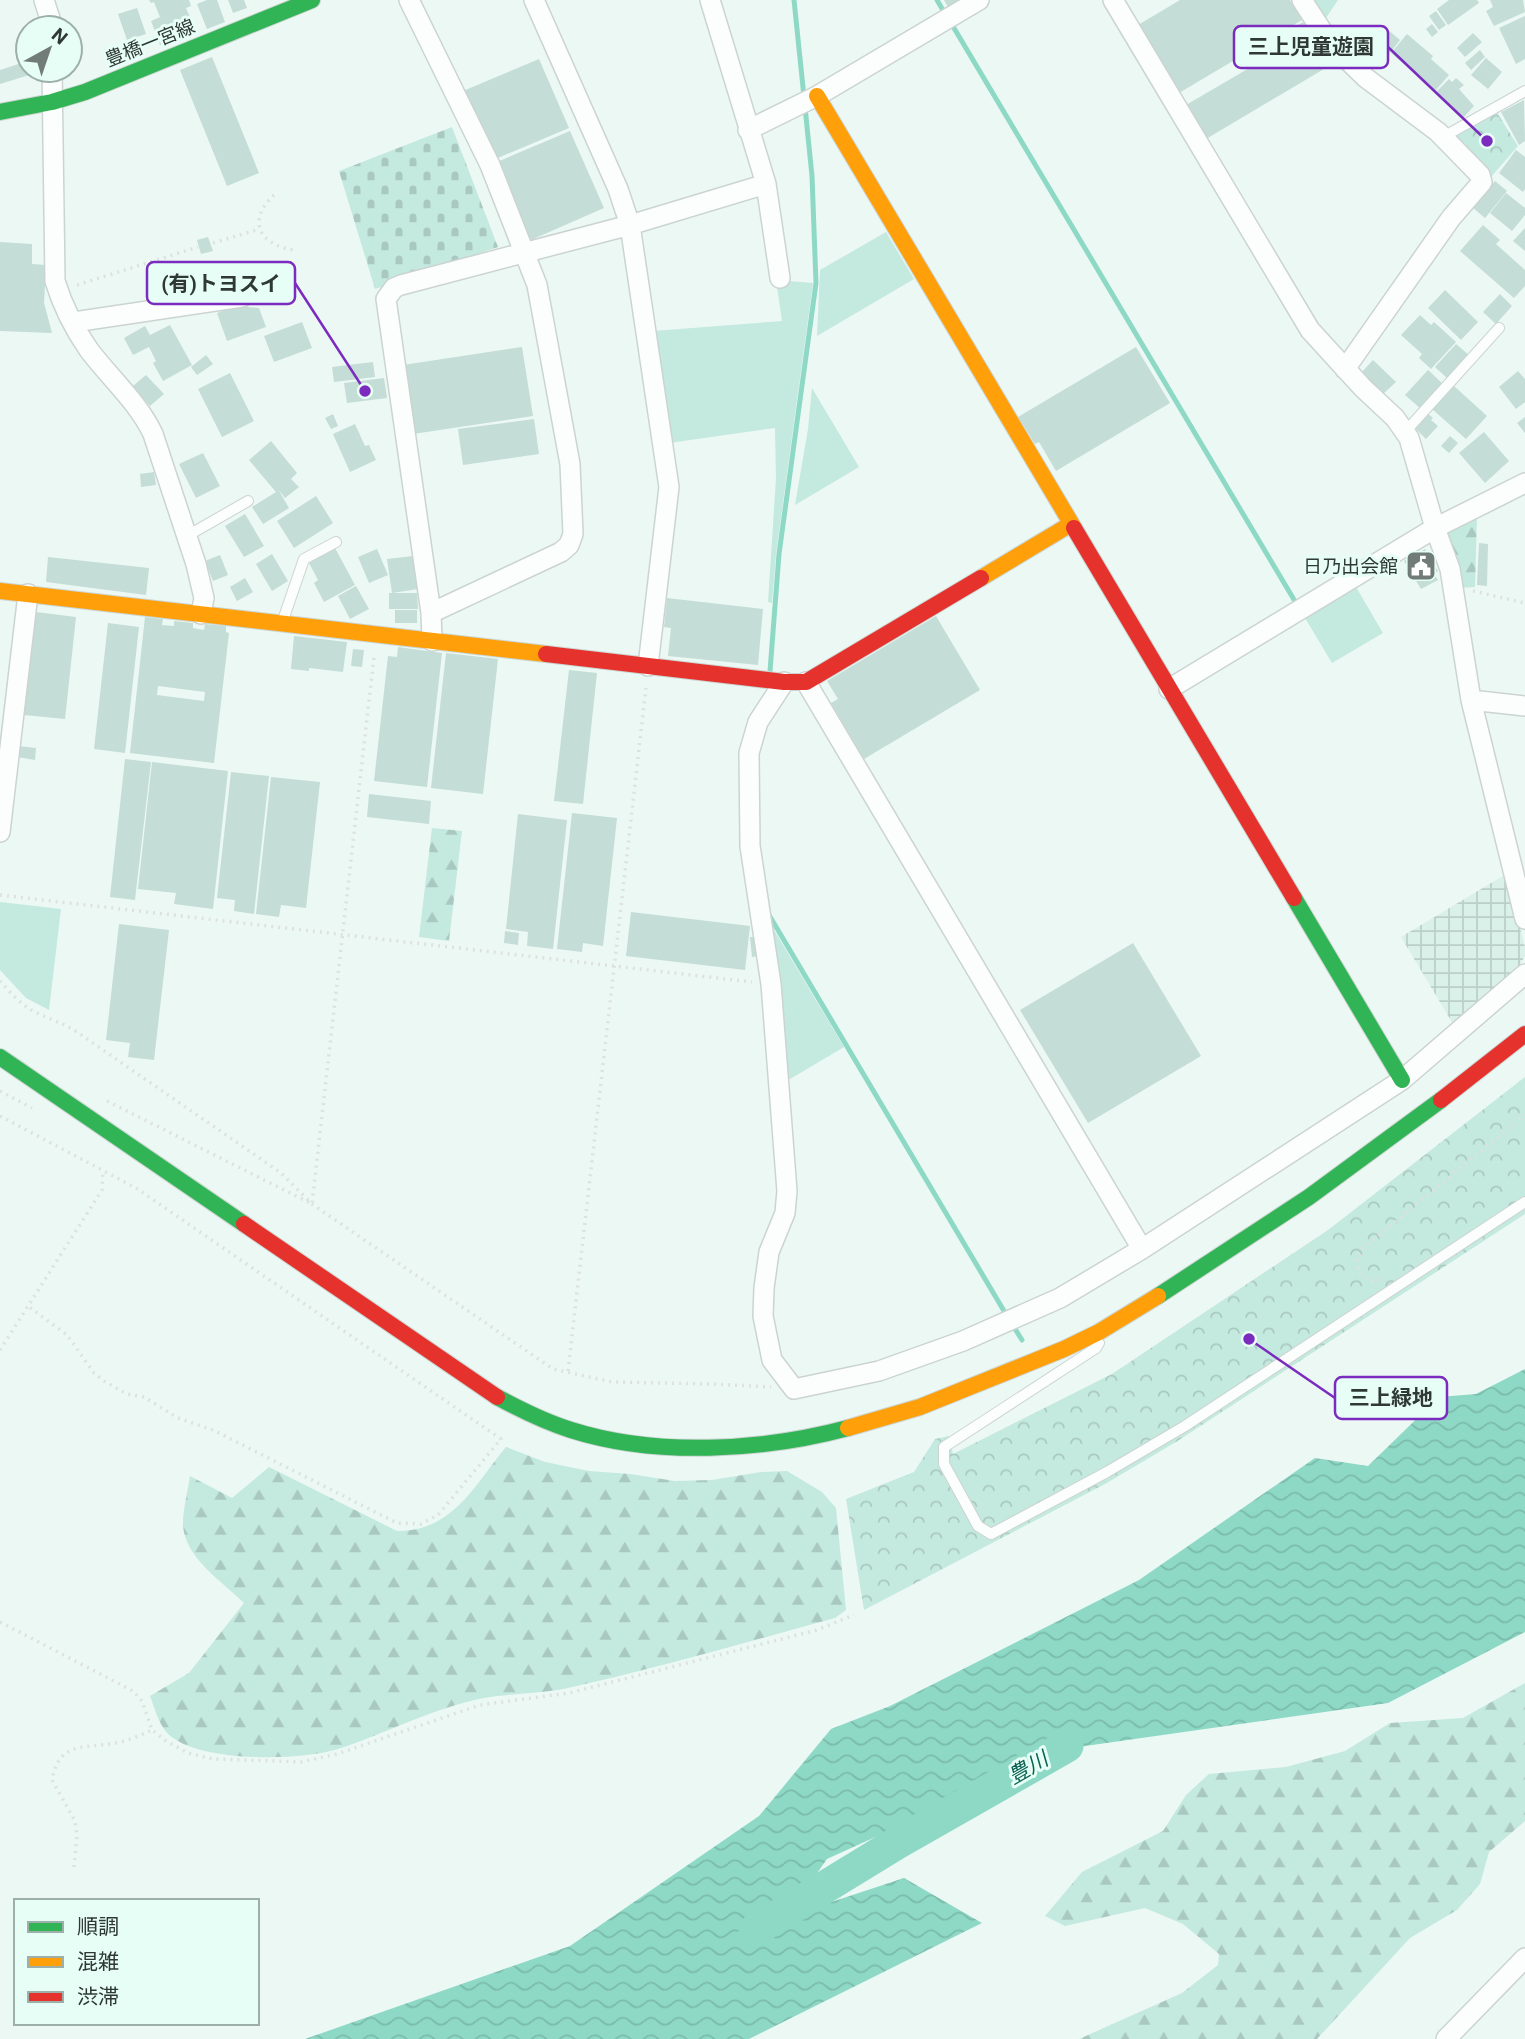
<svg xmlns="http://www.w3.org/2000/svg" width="1525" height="2039" font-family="Roboto,'Noto Sans JP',sans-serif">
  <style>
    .industrial { fill: url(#industrial-grid) }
    .grass { fill: #c4e9df }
    .forest { fill: url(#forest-firs) }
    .cemetery { fill: url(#cemetery-stones) }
    .park { fill: url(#park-crowns) }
    .water { fill: url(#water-waves) }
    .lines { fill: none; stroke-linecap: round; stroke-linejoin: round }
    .stream { stroke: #8ed9c6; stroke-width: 5 }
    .river { stroke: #8ed9c6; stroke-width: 33 }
    .building { fill: #c4ddd6; fill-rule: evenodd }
    .lane-casing { stroke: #cbd4d1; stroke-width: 12 }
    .street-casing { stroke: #cbd4d1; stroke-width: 22 }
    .fast-casing { stroke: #cbd4d1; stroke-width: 18 }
    .slow-casing { stroke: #cbd4d1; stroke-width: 18 }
    .jam-casing { stroke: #cbd4d1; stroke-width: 18 }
    .path { stroke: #dde1e0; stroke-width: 3.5; stroke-dasharray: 2 5; stroke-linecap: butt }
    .lane { stroke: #fcfefd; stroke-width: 10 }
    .street { stroke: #fcfefd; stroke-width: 19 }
    .fast { stroke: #30b455; stroke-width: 16 }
    .slow { stroke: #ff9f0a; stroke-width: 16 }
    .jam { stroke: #e5322d; stroke-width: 16 }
    .labels { text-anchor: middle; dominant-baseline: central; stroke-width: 6; stroke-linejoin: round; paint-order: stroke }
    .street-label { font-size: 19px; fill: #2f3835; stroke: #e6fef6 }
    .poi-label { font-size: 19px; fill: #2f3835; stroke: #e6fef6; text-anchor: end }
    .water-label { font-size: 21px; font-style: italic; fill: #0c6252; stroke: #e6fef6 }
    .leader { fill: none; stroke: #7b2cbf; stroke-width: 2.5 }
    .callout-dot { fill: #7b2cbf; stroke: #e6fef6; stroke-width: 2.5 }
    .callout { fill: #e6fef6; stroke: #7b2cbf; stroke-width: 2.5 }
    .callout-label { font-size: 21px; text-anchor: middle; font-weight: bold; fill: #2f3835 }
  </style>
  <defs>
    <pattern id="industrial-grid" width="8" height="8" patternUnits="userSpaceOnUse" patternTransform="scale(1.75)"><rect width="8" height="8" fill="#daf1ea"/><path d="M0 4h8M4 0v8" fill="none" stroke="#bbcfc9"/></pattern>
    <pattern id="forest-firs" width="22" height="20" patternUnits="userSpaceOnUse" patternTransform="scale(1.75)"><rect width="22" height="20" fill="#c4e9df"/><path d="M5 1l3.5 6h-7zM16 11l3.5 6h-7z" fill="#a9c9c0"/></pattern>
    <pattern id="cemetery-stones" width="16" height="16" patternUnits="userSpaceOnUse" patternTransform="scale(1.75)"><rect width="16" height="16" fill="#c4e9df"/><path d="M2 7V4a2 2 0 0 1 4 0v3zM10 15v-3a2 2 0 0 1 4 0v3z" fill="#a9c9c0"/></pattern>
    <pattern id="park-crowns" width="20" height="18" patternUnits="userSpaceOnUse" patternTransform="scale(1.75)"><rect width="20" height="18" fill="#c4e9df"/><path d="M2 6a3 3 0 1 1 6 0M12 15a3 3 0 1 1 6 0" fill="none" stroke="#a9c9c0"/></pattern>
    <pattern id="water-waves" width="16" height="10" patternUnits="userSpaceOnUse" patternTransform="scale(1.75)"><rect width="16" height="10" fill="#8ed9c6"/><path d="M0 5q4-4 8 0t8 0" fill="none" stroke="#7bbbab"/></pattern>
  </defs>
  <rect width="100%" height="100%" fill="#ecf8f4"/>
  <path class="industrial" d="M1506,874L1525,947V956L1519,966L1453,1024L1401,937Z"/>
  <path class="grass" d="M1308,0H1338L1322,24Z
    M886,232L914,279L817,336L820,270Z
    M776,280L813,283L776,554L772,603L768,602L776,479L775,428L669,443L653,331L782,321Z
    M812,388L859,467L795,505L808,429Z
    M1356,587L1383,633L1332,663L1305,618Z
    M0,902L61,909L49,1010L26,998L0,970Z
    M765,915L844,1047L785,1082Z"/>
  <path class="forest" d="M1477,516L1475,587L1458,588L1443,533Z
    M432,828L462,831L449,941L419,937Z
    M506,1447L545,1462L589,1471L630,1474L675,1481L712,1480L761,1472L787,1471L822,1492L836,1508L846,1610L835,1618C747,1642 658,1668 568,1688C541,1694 511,1693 484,1698C433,1708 387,1733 338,1749C299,1761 199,1763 168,1734C158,1723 155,1709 150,1696L189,1673L244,1603C222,1581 181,1556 183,1520C184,1505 188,1490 190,1476L232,1498L269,1467L397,1531C453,1531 473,1487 506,1447Z
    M1525,1683V1821L1489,1852L1480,1884L1457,1910L1410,1938L1317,2039H1079L1182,1993L1218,1965L1219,1954L1183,1924L1145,1908L1065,1926L1045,1916L1082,1872L1163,1831L1186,1795L1209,1774L1286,1767L1345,1751L1390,1723L1463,1718Z"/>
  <path class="cemetery" d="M452,127L498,247L375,289L339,171Z"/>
  <path class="park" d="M1496,111L1518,146L1491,177L1454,135Z
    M1525,1077V1214L1176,1442L1105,1484L864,1610L846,1499L914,1472L935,1439L949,1436L953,1454L1112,1374L1328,1230Z"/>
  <path class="water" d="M1525,1369V1632L1388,1703L1071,1748L827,1859L786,1917L904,1878L982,1923L749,2039H305L570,1946L759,1816L831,1729L890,1706L1139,1580L1315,1458L1368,1466L1439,1397L1476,1394Z"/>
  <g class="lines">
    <path class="stream" d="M794,0L804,97
      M937,0L944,12
      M951,23L1296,603
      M770,671L779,554L816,283L812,176L805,107
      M769,915L1007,1316
      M1012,1324L1022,1340"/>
    <path class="river" d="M755,1930L897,1843L1067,1746"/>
  </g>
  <path class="building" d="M149,0H189L191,6L186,8L196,31L160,45L151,21L160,17L154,2L151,3Z
    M207,0H217L225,22L207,29L197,4Z
    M228,0H244L247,8L233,13Z
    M944,0H959L948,7Z
    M1180,0H1290L1302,20L1179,93L1138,25Z
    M1449,0H1477L1479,3L1448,25L1437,9Z
    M1490,0H1523L1525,12L1494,26L1486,11L1493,7Z
    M137,8L146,34L127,40L118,14Z
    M1436,11L1446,25L1439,30L1429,16Z
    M1525,16V59L1516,64L1499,28Z
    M1303,22L1329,66L1206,139L1186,105L1251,67L1245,56Z
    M1432,24L1438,32L1432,37L1426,29Z
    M1387,29L1400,40L1390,53L1371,37L1377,30L1382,34Z
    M1473,33L1482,42L1465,57L1457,48Z
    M1407,34L1433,56L1431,59L1449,75L1435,91L1391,53Z
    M1480,50L1485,57L1471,70L1465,63Z
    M212,57L259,173L227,186L180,70Z
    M1486,58L1502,72L1488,89L1471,75Z
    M539,59L569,128L493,160L463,91Z
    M28,61V70L42,71L0,84V70Z
    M1456,78L1464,85L1459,89L1474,106L1463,118L1435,93L1449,79L1452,82Z
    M1524,100L1525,141L1519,145L1501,112Z
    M570,131L604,208L531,240L497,162Z
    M1516,150L1525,157V189L1523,192L1499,173Z
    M1495,181L1507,191L1485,218L1473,208Z
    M1506,193L1525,208V215L1512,231L1490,213Z
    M1483,225L1500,240L1496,244L1525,270V286L1514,298L1460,251Z
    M1525,228V251L1513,241Z
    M208,237L213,251L201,254L197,240Z
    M0,242L32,244V264L46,265L44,303L52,333L0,331Z
    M1445,290L1478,322L1461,340L1428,308Z
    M1500,294L1512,306L1496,324L1483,312Z
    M236,306L259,308L266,327L227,341L217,313Z
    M1420,315L1431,325L1434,322L1456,342L1431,369L1419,358L1422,354L1401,335Z
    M302,322L312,348L274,362L264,336Z
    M170,325L192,365L163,381L153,363L156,361L149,347L133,355L124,338L145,326L150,335Z
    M1456,344L1469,355L1447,378L1435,367Z
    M522,347L533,416L413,434L403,365Z
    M1136,347L1170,403L1056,471L1039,442L1035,444L1018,417Z
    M206,355L213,364L197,375L191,367Z
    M1373,360L1396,382L1383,394L1361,373Z
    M373,362L375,377L334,382L332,367Z
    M1428,370L1443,384L1421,409L1405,395Z
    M1518,371L1525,379V402L1516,409L1499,387Z
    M230,373L254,421L222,437L198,389Z
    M146,375L164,394L150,406L133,386Z
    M384,378L387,398L347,403L344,383Z
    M1454,386L1487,416L1466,439L1432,409Z
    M1427,413L1433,418L1431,420L1438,426L1426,439L1414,427Z
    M333,414L338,426L331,429L325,418Z
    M1525,417V433L1517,423Z
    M534,419L539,454L463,465L458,429Z
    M355,424L365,446L369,445L376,460L350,472L333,434Z
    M1484,432L1509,461L1485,483L1459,453Z
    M1450,436L1458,443L1449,453L1441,446Z
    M271,441L297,473L291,479L299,487L285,498L278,489L289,508L263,524L252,507L276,492L249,460Z
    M203,453L220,486L196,498L179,464Z
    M154,472L156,485L141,487L140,474Z
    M316,496L333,523L294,548L277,521Z
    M245,514L264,546L244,557L225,526Z
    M1479,543L1488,544L1487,586L1477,585Z
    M335,548L355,585L324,602L314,583L318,580L309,563Z
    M377,549L388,575L369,583L358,557Z
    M1425,549L1438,571L1434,574L1438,580L1421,589L1404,561Z
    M272,554L288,581L272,591L256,564Z
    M220,555L228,575L213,581L205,561Z
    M413,556L418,589L392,593L387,559Z
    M48,557L149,568L146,595L46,582Z
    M245,578L253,592L237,601L230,587Z
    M356,586L369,609L350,619L338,596Z
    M389,593H417L418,609H389Z
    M667,598L763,609L758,665L668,656L671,628L664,627Z
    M395,610H417V623H395Z
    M36,612L76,617L65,719L24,715Z
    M936,616L980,690L864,759L831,703L838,699L827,681Z
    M145,617L163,619L162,625L174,626V621L193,623V628L204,630L205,624L226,626V632L229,633L214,763L130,753ZM158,686L205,692L204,701L157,695Z
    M108,623L139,627L125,753L94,749Z
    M294,636L347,642L343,672L309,668V671L291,669Z
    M398,647L442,653L427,787L374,781L388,656L397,657Z
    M353,649L364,650L362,667L351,666Z
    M446,653L498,659L483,794L431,788Z
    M569,670L597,673L583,804L554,801Z
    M18,746L36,748L35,760L17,757Z
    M125,759L151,762L135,900L110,897Z
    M152,762L228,771L213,909L174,904L176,893L138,889Z
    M231,772L269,776L254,914L234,911L235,900L217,898Z
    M271,777L320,782L306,908L281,905L279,917L256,914Z
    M369,794L431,801L429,824L367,817Z
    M572,813L617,818L603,946L583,943L582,952L557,949Z
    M518,814L567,820L553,949L527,946L528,932L506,929Z
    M631,912L750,926L745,970L626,956Z
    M119,924L169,930L154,1060L128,1057L130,1043L106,1040Z
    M505,931L519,933L518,945L504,943Z
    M750,937H756L758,956L752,957Z
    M1133,943L1201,1056L1088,1123L1020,1010Z"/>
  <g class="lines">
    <g class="lane-casing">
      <path id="lane" d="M1443,137L1525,91
        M1405,432L1499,328
        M187,536L248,501
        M282,623L304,559L336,542
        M1099,1343L1096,1348L944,1447V1464L978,1526L991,1534L1107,1472L1185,1426L1525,1202"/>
    </g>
    <g class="street-casing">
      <path id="street" d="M44,0L53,28
        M409,0L490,165L537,285L570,464L573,534L569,545L561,552L431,613
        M534,0L618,189L630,225L669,487L648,666
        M1113,0L1310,330L1363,388L1395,418L1409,438L1435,528L1450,569L1471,700L1525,919
        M1302,0L1330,43L1366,78L1438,132L1480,175L1482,182L1451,218L1345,369
        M52,70L55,281C62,304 75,330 89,350C110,378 138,402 153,434L196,564L204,598L201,614
        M748,130L817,96L979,0
        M766,184L780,278
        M74,322L242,297
        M432,641L431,613L386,299L394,288L401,285L630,225L766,184L710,0
        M784,682L758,722L749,753L750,846L771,984L787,1191L785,1213L769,1252L764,1288L763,1316L772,1360L794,1389L879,1371L963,1341L1060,1298L1142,1249L1402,1080L1525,974
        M806,682L1142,1249
        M1169,689L1435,528L1525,483
        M1471,700L1525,706
        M0,832L28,594
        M1446,2039L1525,1958"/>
    </g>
    <g class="fast-casing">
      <path id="fast" d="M0,112L52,102L85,92L312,0
        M1294,898L1402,1080
        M0,1057L244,1224
        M1158,1296L1309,1197L1441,1100
        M497,1397C521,1410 545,1422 571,1430C656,1457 762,1451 848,1428"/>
    </g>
    <g class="slow-casing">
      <path id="slow" d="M817,96L1074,528
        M981,578L1071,524
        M0,591L546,654
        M848,1428L920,1407L1064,1349L1099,1332L1158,1296"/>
    </g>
    <g class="jam-casing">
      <path id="jam" d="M1074,528L1294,898
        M546,654L784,682H806L981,578
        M1441,1100L1525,1034
        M244,1224L497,1397"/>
    </g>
    <path class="path" d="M274,195C246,221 260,245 294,250
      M213,243L260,229
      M77,285L198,247
      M1473,591L1525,603
      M0,895L752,982
      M0,981C10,992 21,1005 35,1012C49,1019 63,1023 77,1032L281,1173L312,1204L553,1369L612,1382L713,1384L771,1387
      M0,1091L32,1108
      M107,1101L312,1204L374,657
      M0,1116L136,1188L501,1439L438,1515L421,1524L397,1523L213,1430L178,1418L144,1397L127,1394L104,1381L94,1373L67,1335L28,1306
      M1380,1280L1370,1281L1360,1274L1357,1260L1361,1250L1525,1115
      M0,1350L102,1190L103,1172
      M568,1371L646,688
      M0,1622L133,1691L142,1701L152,1730L166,1741L188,1753L213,1759L301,1762L337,1754L480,1705L569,1693L817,1630L854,1615
      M74,1867L77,1835L75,1821L52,1780C59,1740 85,1749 116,1743C128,1741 141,1735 152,1730"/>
    <use href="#lane" class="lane"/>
    <use href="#street" class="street"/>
    <use href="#fast" class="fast"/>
    <use href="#slow" class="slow"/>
    <use href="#jam" class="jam"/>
  </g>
  <defs>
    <g id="civic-square" transform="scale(1.575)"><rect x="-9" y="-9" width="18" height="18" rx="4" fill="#717b78" stroke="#e6fef6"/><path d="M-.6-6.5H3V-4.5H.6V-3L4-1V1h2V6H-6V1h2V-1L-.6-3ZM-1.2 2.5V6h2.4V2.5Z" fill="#fff"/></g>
  </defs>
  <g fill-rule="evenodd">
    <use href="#civic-square" x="1421" y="566"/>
  </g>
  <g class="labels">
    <g class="street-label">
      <text transform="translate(150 43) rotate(-22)">豊橋一宮線</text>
    </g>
    <g class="poi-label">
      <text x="1398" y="566">日乃出会館</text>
    </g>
    <g class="water-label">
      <text transform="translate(1028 1768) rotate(-30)">豊川</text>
    </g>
  </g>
  <path class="leader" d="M1487 141L1388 47M365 391L295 283M1249 1339L1335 1398"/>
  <g class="callout-dot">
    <circle cx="1487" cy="141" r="7"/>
    <circle cx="365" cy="391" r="7"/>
    <circle cx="1249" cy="1339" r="7"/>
  </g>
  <g class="callout">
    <rect x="1234" y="26" width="154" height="42" rx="7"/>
    <rect x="147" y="262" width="148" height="42" rx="7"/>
    <rect x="1335" y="1377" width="112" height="42" rx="7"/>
  </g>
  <g class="callout-label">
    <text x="1311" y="54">三上児童遊園</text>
    <text x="221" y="291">(有)トヨスイ</text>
    <text x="1391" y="1405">三上緑地</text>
  </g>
  <rect x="14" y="1899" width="245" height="126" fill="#e6fef6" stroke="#9dafa9" stroke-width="2"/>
  <rect x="28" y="1922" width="35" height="10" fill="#30b455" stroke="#9dafa9" stroke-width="2"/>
  <text x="77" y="1934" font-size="21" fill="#2f3835">順調</text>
  <rect x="28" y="1957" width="35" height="10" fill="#ff9f0a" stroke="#9dafa9" stroke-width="2"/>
  <text x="77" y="1969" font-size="21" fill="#2f3835">混雑</text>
  <rect x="28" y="1992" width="35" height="10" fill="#e5322d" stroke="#9dafa9" stroke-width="2"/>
  <text x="77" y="2004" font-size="21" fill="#2f3835">渋滞</text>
  <g transform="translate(49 49) rotate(40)"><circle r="33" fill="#e6fef6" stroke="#9dafa9" stroke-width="2"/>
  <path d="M0-5L12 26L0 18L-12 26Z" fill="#717b78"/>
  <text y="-10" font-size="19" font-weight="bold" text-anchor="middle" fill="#2f3835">N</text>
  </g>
</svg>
